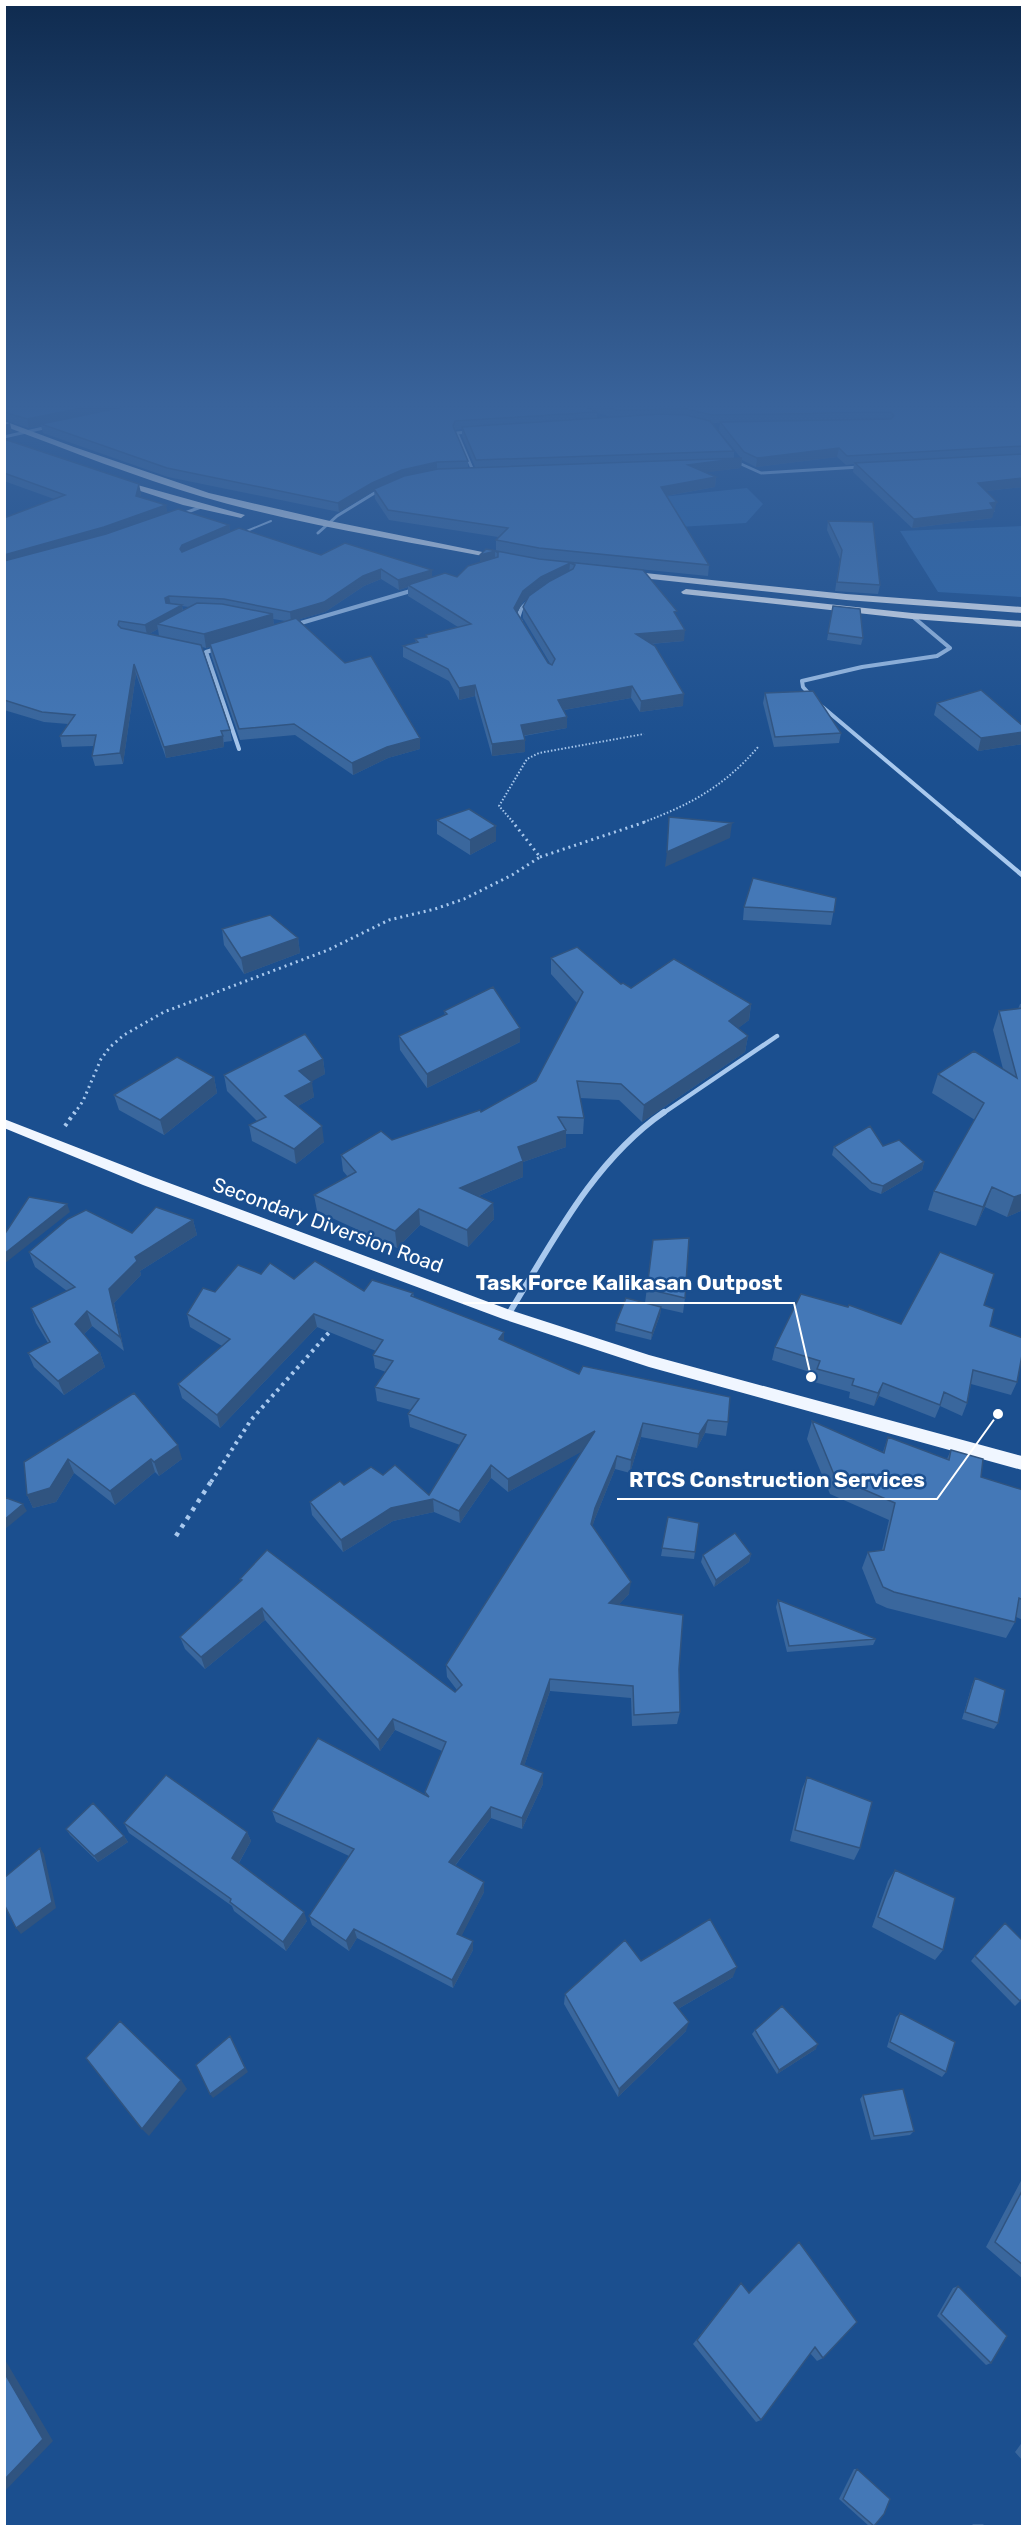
<svg xmlns="http://www.w3.org/2000/svg" width="1027" height="2531" font-family="Rubik,sans-serif">
  <style>
    .green { fill: #2e69ad }
    .lines { fill: none; stroke-linecap: round; stroke-linejoin: round }
    .path-far3 { stroke: #a9c9ee; stroke-width: 2; stroke-dasharray: 1.5 2; stroke-linecap: butt }
    .path-far2 { stroke: #a9c9ee; stroke-width: 3; stroke-dasharray: 2 4; stroke-linecap: butt }
    .path-far1 { stroke: #a9c9ee; stroke-width: 4; stroke-dasharray: 3 4.5; stroke-linecap: butt }
    .path { stroke: #a9c9ee; stroke-width: 4.5; stroke-dasharray: 4 6; stroke-linecap: butt }
    .service { stroke: #a9c9ee; stroke-width: 2 }
    .minor-far3 { stroke: #a9c9ee; stroke-width: 3 }
    .minor-far2 { stroke: #a9c9ee; stroke-width: 4 }
    .minor-far1 { stroke: #a9c9ee; stroke-width: 4.5 }
    .minor { stroke: #a9c9ee; stroke-width: 6 }
    .primary { fill: #f0f6ff; fill-rule: evenodd }
    .trunk { fill: #f8faff; fill-rule: evenodd }
    .wall { fill: #3a679d; fill-rule: evenodd }
    .shaded-wall { fill: #305480 }
    .building { fill: #4478b7; stroke: #305480; stroke-width: 1.5; fill-rule: evenodd }
    .labels { text-anchor: middle; dominant-baseline: central; stroke-width: 5; stroke-linejoin: round; paint-order: stroke }
    .street-label { font-size: 20px; fill: #fff; stroke: #1b4f8f }
    .leader { fill: none; stroke: #fff; stroke-width: 2 }
    .callout-dot { fill: #fff; stroke: #1b4f8f; stroke-width: 2 }
    .callout-label { font-size: 21px; text-anchor: middle; font-weight: bold; fill: #fff; stroke: #1b4f8f; stroke-width: 5; stroke-linejoin: round; paint-order: stroke }
  </style>
  <rect width="100%" height="100%" fill="#1b4f8f"/>
  <path class="green" d="M747,488L763,504L746,523L544,535L452,519Z
    M1022,526V597L938,592L900,531Z"/>
  <g class="lines">
    <path class="path-far3" d="M513,822L499,806L527,759L539,753L644,734
      M644,822C690,805 726,785 758,747"/>
    <path class="path-far2" d="M540,857L648,821
      M74,1114L83,1101L101,1059L110,1047L124,1035L164,1012L328,950L389,920L435,909L464,899L512,875L540,857L512,821"/>
    <path class="path-far1" d="M65,1126L75,1112
      M211,1482L251,1420L332,1329"/>
    <path class="path" d="M176,1536L212,1480"/>
    <path class="service" d="M242,533L271,521"/>
    <path class="minor-far3" d="M468,432L457,433L474,473
      M4,437L48,427
      M734,464H741L761,473L860,467
      M182,514L201,507
      M318,533L337,516L381,489
      M410,591L414,590"/>
    <path class="minor-far2" d="M521,622L518,618L521,609L527,603
      M294,625L414,590
      M219,648L206,652L239,749
      M812,697L803,687L802,681L862,667L937,656L950,648L912,616
      M819,704L959,822"/>
    <path class="minor-far1" d="M958,821L1022,875
      M662,1114L777,1036"/>
    <path class="minor" d="M508,1315C552,1243 593,1161 664,1112"/>
    <path class="primary" d="M4,1119L153,1177L513,1311L649,1355L1022,1456V1470L649,1367L503,1319L143,1185L4,1128Z"/>
    <path class="trunk" d="M4,421L74,447L209,493L330,521L507,557L503,560C405,541 299,525 203,497C136,477 70,451 4,426Z
      M116,479L245,515L241,518L183,505L116,483Z
      M626,571L846,594L1022,607V613L846,600L623,576L621,574Z
      M686,589L912,613L1022,621V627L912,619L683,594L681,592Z"/>
  </g>
  <path class="wall" d="M4,407H1023V487L986,491L995,512H993L992,518L912,528L853,472L854,464L846,465L837,457L756,467L742,460L741,468L706,472L716,477L715,487L667,496L709,565L708,576L549,560L643,570L676,616L684,641L651,644L683,706L640,712L631,698L564,710L567,717V728L524,736L525,740V752L492,756L475,696L459,700L449,681L403,657V646L416,643L415,639L426,637V635L458,627L408,596V587L399,590L381,579L364,586L325,612L300,619L301,622L420,738V749L388,758L353,775L295,735L240,740L211,655L210,647L206,648L202,647L230,730L232,741L224,742V747L166,758L136,674L123,764L95,766L92,756L94,746L62,747L60,736L68,724L44,722L4,710V518L54,499L4,481V439L141,493L140,497L168,513L229,525L230,532L321,555L432,570V577H457L480,562V555L496,550V540L498,537L389,520L375,499L374,491L339,512L168,477L43,433L41,426L29,428L4,420ZM597,413H598L611,417L597,418ZM712,423H720L719,431L741,458H734V451ZM462,429V436L475,467L468,468V461L455,430ZM529,597L523,607V618L551,665L548,663L517,613L523,602ZM182,606L189,607L183,610ZM273,619L286,621L274,625ZM158,629L159,636L149,634Z
    M828,521L880,585L878,594L835,591L840,559L827,530Z
    M833,606L863,638L861,645L827,640Z
    M765,693L841,733L839,743L774,747L763,703Z
    M937,703L1023,726V744L978,751L934,715Z
    M437,820L496,826V841L470,855L437,834Z
    M836,898L831,925L743,920L744,907Z
    M222,929L298,938L300,953L244,974L224,945Z
    M551,958L631,988L751,1004L749,1020L738,1028L748,1036L745,1052L642,1122L619,1100L580,1098L584,1118L583,1134H566V1147L523,1162V1177L479,1196L493,1203L494,1219L468,1247L420,1225L397,1248L317,1211L314,1195L348,1177L343,1171L341,1155L392,1140L481,1112L536,1081L577,1003L551,974Z
    M1023,1003V1210L1007,1217L985,1207L976,1226L928,1210L934,1191L975,1120L932,1093L938,1074L1003,1069L993,1030L999,1011L1018,1009L1020,1004Z
    M444,1011L520,1028V1042L427,1088L400,1050L399,1036L445,1015Z
    M323,1059L325,1074L311,1081L314,1097L298,1106L324,1142L296,1164L252,1141L249,1125L257,1121L227,1091L224,1075Z
    M214,1077L217,1093L164,1135L119,1110L114,1095Z
    M883,1146L924,1162L922,1170L881,1194L870,1190L832,1155L834,1147Z
    M193,1220L197,1235L140,1271L141,1275L114,1303L124,1351L92,1326L84,1334L100,1353L105,1367L64,1395L34,1367L28,1353L48,1343L36,1323L31,1308L67,1291L35,1267L29,1252Z
    M653,1240L685,1298L683,1313L661,1308L660,1315L651,1340L615,1331L616,1323L645,1303Z
    M261,1274L364,1291L413,1293L414,1297L504,1341L579,1374L728,1422L726,1436L705,1433L697,1448L641,1437L630,1473L615,1469L594,1521L592,1527L629,1594L618,1605L679,1669L680,1712L677,1724L632,1726L631,1698L550,1691L524,1766L543,1784L522,1829L491,1818L455,1866L484,1892L461,1936L473,1941V1950L453,1988L357,1938L349,1951L312,1925L309,1916L349,1856L276,1822L272,1811L425,1795V1792L442,1751L395,1730L380,1751L265,1620L205,1669L185,1649L180,1637L241,1581L240,1579L455,1692L457,1690L447,1677L446,1665L582,1451L508,1492L491,1478L460,1523L434,1512L393,1521L343,1552L312,1515L310,1502L344,1485L383,1475L429,1495L460,1445L410,1427L408,1414L411,1410L377,1401L375,1387L386,1372L375,1368L373,1355L376,1351L317,1327L220,1428L182,1398L178,1384L222,1346L190,1327L187,1314L215,1292Z
    M984,1305L990,1326L1017,1382L1011,1395L971,1384L967,1403L962,1416L940,1406L935,1418L879,1396L874,1406L849,1398L850,1392L814,1382L816,1374L772,1360L775,1347L901,1324Z
    M134,1393L182,1459L159,1476L155,1472L115,1505L74,1473L56,1502L33,1508L27,1495Z
    M812,1421L883,1452L888,1437L947,1459L951,1450L981,1477L1023,1490V1620L1016,1617L1015,1622L1006,1638L887,1608L876,1603L862,1568L868,1552L882,1550L889,1520L830,1494L807,1439Z
    M668,1517L695,1552L694,1559L661,1556Z
    M751,1554L749,1562L714,1587L701,1562L703,1555Z
    M778,1600L876,1639L873,1645L787,1652L776,1607Z
    M975,1678L998,1723L994,1729L962,1719L972,1685Z
    M807,1777L860,1848L854,1860L790,1841L802,1789Z
    M124,1823L247,1832L251,1841L239,1863L307,1921L286,1951L234,1911L232,1906L129,1833Z
    M66,1829L124,1836L128,1842L98,1862L70,1835Z
    M895,1870L943,1950L935,1960L872,1927L888,1881Z
    M975,1956L1023,1998L1015,2006L971,1961Z
    M641,1961L733,1977L678,2009L686,2031L618,2097L564,2004L565,1994Z
    M900,2013L946,2072L942,2077L887,2047L896,2017Z
    M755,2030L816,2049L777,2074L752,2034Z
    M863,2095L914,2131L910,2135L871,2140L860,2099Z
    M1023,2177V2279L986,2247Z
    M799,2242L823,2358L817,2361L810,2353L761,2420L756,2422L693,2344L741,2283L749,2293Z
    M958,2286L991,2363L986,2365L937,2316L953,2288Z
    M1023,2441V2461L1015,2452Z
    M854,2469H857L874,2526H869L839,2499Z
    M973,2524H983L985,2526H971Z"/>
  <path class="shaded-wall" d="M86,407H131L41,424V426L29,428L27,419Z
    M10,423L12,432L4,434V425Z
    M839,448L837,457L756,467L757,458Z
    M742,458L741,468L687,475L688,465Z
    M437,462V471L374,489V491L339,512L338,503L372,483L402,470Z
    M716,477L715,487L660,497L661,487Z
    M1023,478V487L976,492L978,483Z
    M139,484L141,493L138,505L136,496Z
    M997,502L992,518L912,528L914,519Z
    M166,505L168,515L4,565V555Z
    M229,525L231,535L184,555L180,549L182,545Z
    M495,551V561L480,566V555Z
    M570,563L569,574L541,588L523,602L514,619V608L523,591L541,577Z
    M381,569V579L364,586L325,612L300,619L301,628L291,622L290,612L363,576Z
    M432,570V580L408,585V587L399,590L398,580Z
    M169,596L171,606L167,608L165,598Z
    M182,605L183,615L157,624L158,629L147,635L145,625Z
    M273,614L274,627L206,648L204,634Z
    M685,630L684,641L636,645V634Z
    M134,664L136,674L123,764L120,753Z
    M475,685V696L459,700V688Z
    M632,686L631,698L558,711V700Z
    M684,694L683,706L640,712L641,701Z
    M567,717V728L521,736V725Z
    M1023,732V744L978,751L981,738Z
    M223,736L224,747L166,758L164,747Z
    M420,738V749L388,758L353,775L352,763L387,747Z
    M525,740V752L492,756V744Z
    M732,823L730,838L665,867L667,852Z
    M496,826V841L470,855V840Z
    M298,938L300,953L244,974L241,958Z
    M751,1004L749,1020L727,1037L729,1021Z
    M520,1028V1042L427,1088V1074Z
    M748,1036L745,1052L642,1122L644,1105Z
    M323,1059L325,1074L302,1087L299,1071Z
    M214,1077L217,1093L164,1135L160,1120Z
    M312,1082L314,1097L288,1112L285,1096Z
    M322,1126L324,1142L296,1164L294,1149Z
    M566,1130V1147L523,1162V1177L460,1204V1188L518,1147Z
    M924,1162L922,1170L881,1194L883,1186Z
    M992,1187L985,1207L976,1226L983,1207Z
    M1023,1194V1210L1007,1217L1014,1197Z
    M493,1203L494,1219L468,1247L467,1230Z
    M67,1204L70,1212L4,1264V1254Z
    M419,1209L420,1225L397,1248L395,1231Z
    M193,1220L197,1235L140,1271L141,1275L114,1303L124,1351L120,1337L109,1289L135,1257Z
    M661,1307L660,1315L651,1340L652,1333Z
    M87,1311L92,1326L80,1338L75,1324Z
    M314,1314L317,1327L220,1428L217,1415Z
    M504,1332V1346L499,1339Z
    M100,1353L105,1367L64,1395L58,1381Z
    M883,1383L879,1396L874,1406L878,1393Z
    M708,1420L705,1433L697,1448L699,1434Z
    M643,1423L641,1437L630,1473L631,1460Z
    M595,1431L594,1445L508,1492V1479Z
    M178,1445L182,1459L159,1476L154,1462Z
    M617,1456L615,1469L594,1521L590,1537L591,1524L595,1508Z
    M68,1459L74,1473L56,1502L33,1508L27,1495Z
    M151,1459L155,1472L115,1505L110,1491Z
    M491,1465V1478L460,1523L459,1511Z
    M433,1499L434,1512L393,1521L343,1552L341,1540L391,1508Z
    M23,1504L27,1511L4,1530V1520Z
    M751,1554L749,1562L714,1587L716,1580Z
    M631,1582L629,1594L608,1616L609,1603Z
    M262,1608L265,1620L205,1669L201,1657Z
    M550,1679V1691L521,1775V1764Z
    M393,1719L395,1730L380,1751L378,1740Z
    M543,1773V1784L522,1829V1818Z
    M491,1807V1818L450,1872L449,1862Z
    M247,1832L251,1841L236,1868L232,1858Z
    M124,1836L128,1842L98,1862L94,1856Z
    M40,1848L44,1854L56,1908L21,1934L16,1928Z
    M484,1882V1892L458,1943L457,1934Z
    M304,1912L307,1921L286,1951L283,1942Z
    M354,1929L357,1938L349,1951L346,1941Z
    M473,1941V1950L453,1988L452,1980Z
    M737,1967L733,1977L671,2013L674,2003Z
    M689,2022L686,2031L618,2097L619,2089Z
    M233,2041L248,2072L213,2098L210,2094Z
    M818,2044L816,2049L777,2074L779,2070Z
    M181,2080L187,2089L149,2136L142,2129Z
    M4,2358L53,2441L4,2492Z"/>
  <path class="building" d="M4,407H86L27,419L4,412Z
    M124,407H586L597,412L455,421L453,426L468,461L437,462L402,470L372,483L338,503L167,468L41,424Z
    M607,407H1023V446L847,456L839,448L757,458L744,452L720,422L891,419L894,416L891,412L712,415L687,409L616,410Z
    M660,414L686,415L710,421L734,451L476,460L462,427Z
    M4,439L139,484L136,496L166,505L104,527L4,555V518L65,495L4,473Z
    M1023,454V478L978,483L997,502L990,503L994,509L914,519L855,463Z
    M742,458L688,465L716,477L661,487L709,565L539,548L496,540L508,528L388,510L374,489L404,476L438,469Z
    M178,509L229,525L182,545L180,549L182,552L239,528L321,555L345,543L432,570L398,580L381,569L363,576L324,602L290,612L224,599L169,596L165,598L166,603L182,605L145,625L119,621L118,625L121,628L201,645L230,730L221,731L223,736L164,747L134,664L120,753L92,756L96,735L60,736L75,715L42,712L4,700V561L106,534Z
    M828,521L873,522L880,585L837,582L842,550Z
    M486,549L539,559L643,570L677,611L674,612L685,630L636,634L655,646L684,694L641,701L632,686L558,700L567,717L521,725L525,740L492,744L475,685L459,688L448,669L403,646L418,642L415,639L427,637L426,635L471,624L408,585L445,573L457,577L468,566L498,557V553L495,551L480,555ZM570,563L575,565L573,569L550,581L529,596L523,607L555,659L552,665L548,663L514,608L523,591L541,577Z
    M197,603L222,604L273,614L204,634L157,624Z
    M833,606L860,609L863,638L828,633Z
    M300,617L297,619L345,663L371,656L420,738L387,747L352,763L294,724L239,729L210,644Z
    M981,690L1023,726V732L981,738L937,703Z
    M813,691L841,733L775,737L765,693Z
    M469,809L496,826L470,840L437,820Z
    M669,817L732,823L667,852Z
    M753,878L836,898L834,912L744,907Z
    M270,915L298,938L241,958L222,929Z
    M577,947L621,984L623,983L631,988L674,959L751,1004L729,1021L748,1036L644,1105L621,1084L577,1081L584,1118L558,1117L566,1130L518,1147L523,1161L460,1188L493,1203L467,1230L419,1209L395,1231L314,1195L356,1172L341,1155L381,1131L392,1140L480,1110L481,1112L536,1081L583,992L551,958Z
    M493,987L520,1028L427,1074L399,1036L447,1014L444,1011Z
    M1023,1008V1194L1014,1197L992,1187L983,1207L934,1191L984,1103L938,1074L974,1051L1017,1078L999,1011Z
    M305,1034L323,1059L299,1071L312,1082L285,1096L322,1126L294,1149L249,1125L266,1117L224,1075Z
    M177,1057L214,1077L160,1120L114,1095Z
    M870,1126L883,1146L899,1140L924,1162L883,1186L872,1183L834,1147Z
    M29,1197L67,1204L4,1254V1235Z
    M156,1207L193,1220L135,1257L137,1261L109,1289L120,1337L87,1311L75,1324L100,1353L58,1381L28,1353L50,1342L31,1308L75,1287L29,1252L68,1219L86,1210L132,1233Z
    M689,1238L685,1298L647,1289L653,1240Z
    M940,1252L994,1274L984,1305L994,1309L990,1326L1023,1338V1350L1017,1382L973,1370L967,1403L944,1392L940,1405L883,1383L878,1393L852,1385L854,1379L817,1369L820,1361L775,1347L801,1294L848,1307L849,1305L901,1324Z
    M315,1261L364,1291L372,1280L413,1293L411,1296L504,1332L499,1339L579,1374L583,1366L730,1397L728,1422L708,1420L699,1434L643,1423L631,1460L617,1456L595,1508L591,1524L631,1582L609,1603L683,1615L679,1669L680,1712L634,1715L633,1686L550,1679L521,1764L543,1773L522,1818L491,1807L449,1862L484,1882L457,1934L473,1941L452,1980L354,1929L346,1941L309,1916L354,1849L272,1811L318,1738L429,1797L425,1792L446,1742L393,1719L378,1740L262,1608L201,1657L180,1637L242,1580L240,1579L267,1550L455,1692L462,1685L446,1665L595,1431L508,1479L491,1465L459,1511L433,1499L391,1508L341,1540L310,1502L340,1481L344,1485L371,1467L383,1475L395,1465L429,1495L466,1435L408,1414L419,1399L375,1387L393,1361L373,1355L383,1340L314,1314L217,1415L178,1384L230,1339L187,1314L203,1288L215,1292L238,1265L261,1274L270,1263L294,1279Z
    M626,1298L661,1307L652,1333L616,1323Z
    M134,1393L178,1445L154,1462L151,1459L110,1491L68,1459L50,1488L27,1495L24,1462Z
    M812,1421L884,1453L888,1437L949,1460L951,1450L983,1459L981,1477L1023,1490V1600L1019,1598L1015,1622L894,1592L883,1587L868,1552L884,1550L895,1503L835,1477Z
    M4,1497L23,1504L4,1520Z
    M668,1517L699,1523L695,1552L662,1548Z
    M735,1533L751,1554L716,1580L703,1555Z
    M778,1600L876,1639L789,1646Z
    M975,1678L1005,1690L998,1723L965,1712Z
    M166,1775L247,1832L232,1858L304,1912L283,1942L230,1902L231,1899L124,1823Z
    M807,1777L872,1802L860,1848L795,1830Z
    M93,1803L124,1836L94,1856L66,1829Z
    M40,1848L52,1902L16,1928L4,1904V1878Z
    M895,1870L955,1898L943,1950L878,1917Z
    M710,1919L737,1967L674,2003L689,2022L619,2089L565,1994L625,1940L641,1961Z
    M1005,1923L1023,1941V1998L1020,2001L975,1956Z
    M782,2006L818,2044L779,2070L755,2030Z
    M900,2013L955,2042L946,2072L890,2042Z
    M120,2021L181,2080L142,2129L86,2058Z
    M230,2036L245,2068L210,2094L196,2065Z
    M903,2089L914,2131L874,2136L863,2095Z
    M1023,2189V2265L995,2242Z
    M799,2242L857,2322L823,2358L815,2347L761,2420L697,2340L741,2283L749,2293Z
    M958,2286L1007,2336L991,2363L941,2314Z
    M4,2372L43,2439L4,2480Z
    M857,2469L890,2499L884,2514L874,2526L843,2499Z"/>
  <linearGradient id="sky" x2="0" y2="1"><stop stop-color="#0f2b4f"/><stop offset="0.53" stop-color="#39639b"/><stop offset="1" stop-color="#39639b" stop-opacity="0"/></linearGradient>
  <rect width="1027" height="762" fill="url(#sky)"/>
  <g class="labels">
    <g class="street-label">
      <text transform="translate(328 1225) rotate(20)">Secondary Diversion Road</text>
    </g>
  </g>
  <path class="leader" d="M811 1377L794 1303H463M998 1414L937 1499H617"/>
  <g class="callout-dot">
    <circle cx="811" cy="1377" r="6"/>
    <circle cx="998" cy="1414" r="6"/>
  </g>
  <g class="callout-label">
    <text x="629" y="1290">Task Force Kalikasan Outpost</text>
    <text x="777" y="1487">RTCS Construction Services</text>
  </g>
  <rect width="1027" height="2531" fill="none" stroke="#ffffff" stroke-width="12"/>
</svg>
